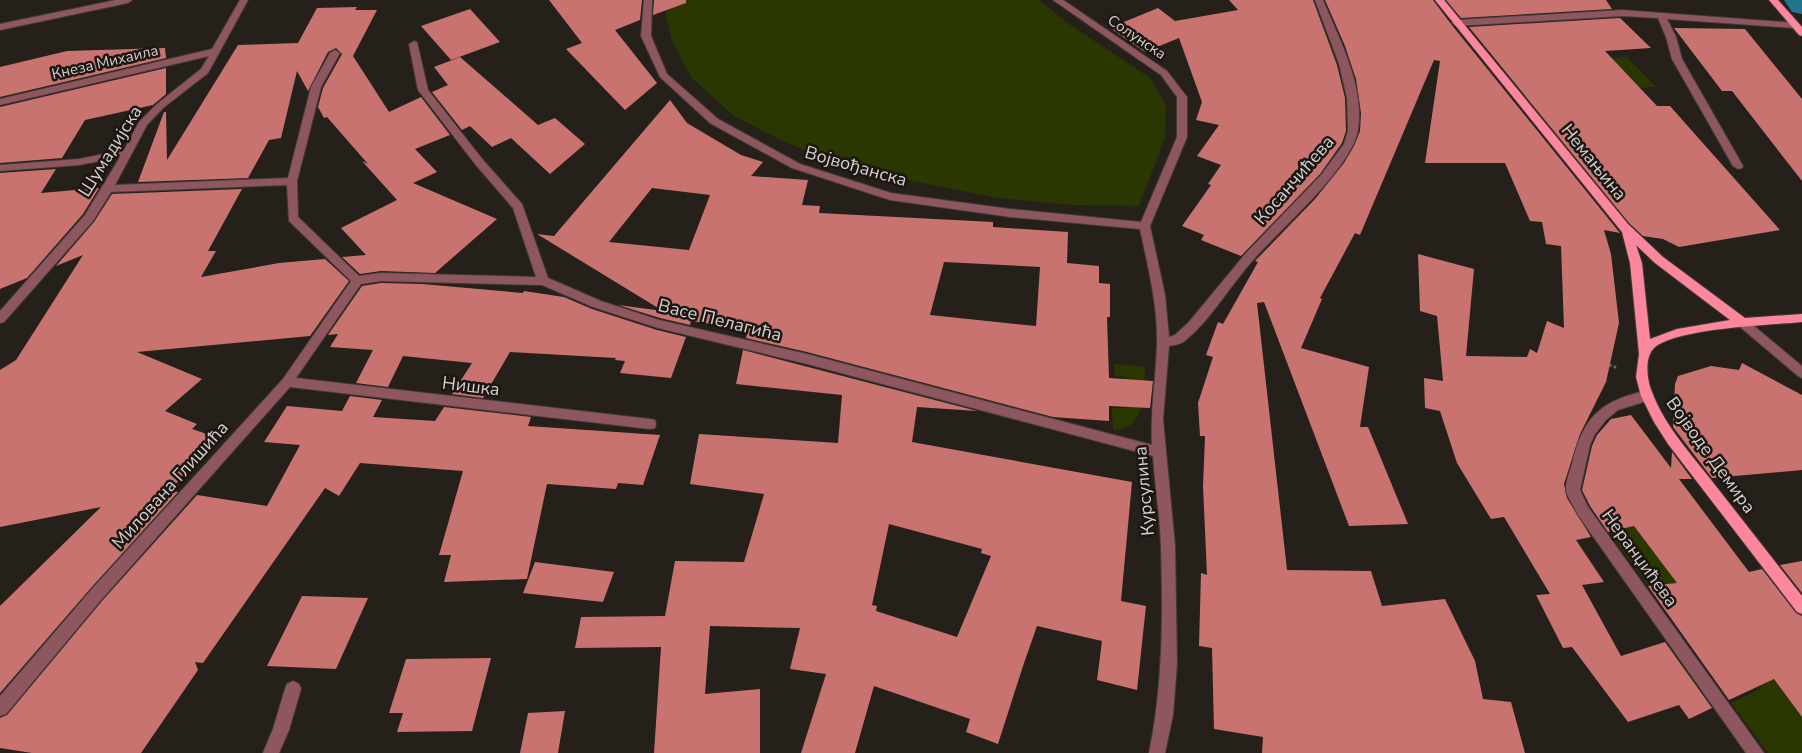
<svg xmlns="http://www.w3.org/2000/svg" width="1802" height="753" font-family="'Nunito Sans',sans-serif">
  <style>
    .green { fill: #2a3700 }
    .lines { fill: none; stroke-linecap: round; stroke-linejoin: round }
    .canal { fill: #24748f; fill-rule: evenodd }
    .building { fill: #c87370; fill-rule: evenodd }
    .minor-casing { stroke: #423c38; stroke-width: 2 }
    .major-casing { stroke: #423c38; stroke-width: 2 }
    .path { stroke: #706a66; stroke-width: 3; stroke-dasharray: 2.5 2.5; stroke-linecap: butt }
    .minor { fill: #8e565e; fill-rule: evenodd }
    .major { fill: #fc879c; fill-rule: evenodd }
    .labels { text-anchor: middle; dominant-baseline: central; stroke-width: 5; stroke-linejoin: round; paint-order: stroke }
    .far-street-label { font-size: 15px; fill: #d5d1ce; stroke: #1d1612 }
    .street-label { font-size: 18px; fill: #d5d1ce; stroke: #1d1612 }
  </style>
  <rect width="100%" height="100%" fill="#26201b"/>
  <path class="green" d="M669,0H1039L1069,24L1150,78L1166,105L1165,138L1139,206L1074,205L997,198L847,168L783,141L734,116L691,77L672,41L666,16Z
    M1627,57L1656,87L1636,88L1589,60Z
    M1114,364L1145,367C1144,391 1146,431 1113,430L1112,408H1127L1125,377L1115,376Z
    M1634,526L1653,552L1666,550L1682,583L1648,586L1610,533Z
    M1760,661L1802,717V753H1768L1731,703L1762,688L1743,663Z"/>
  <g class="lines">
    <path class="canal" d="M1784,0H1802V14L1792,12Z"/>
  </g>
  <path class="building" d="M549,0H642L640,20L615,30L657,83L625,110L566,49L582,43Z
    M654,0H686V3L653,15Z
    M1229,0H1313L1337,65L1345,98L1346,131L1342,143L1320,174L1241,256L1201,240L1204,235L1182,226L1211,185L1208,184L1221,165L1197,156L1219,125L1196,120L1202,102L1179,38L1145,52L1113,30L1122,26L1119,24L1158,8L1175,21L1238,10Z
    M1325,0H1433L1451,24L1620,233L1604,230L1611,254L1619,323L1606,382L1580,434L1564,484L1567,498L1591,537L1576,540L1604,582L1582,585L1621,656L1665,642L1712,708L1689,719L1679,705L1628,722L1572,647L1563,648L1536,595L1550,594L1504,517L1491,519L1457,463L1440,411L1425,408L1424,378L1443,381L1437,316L1420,311L1418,254L1474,269L1466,356L1527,357L1530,349L1537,353L1547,321L1564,328L1561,246L1546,244L1542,222L1530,221L1505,163H1425L1440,61L1434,60L1360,235L1355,233L1320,298L1322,299L1301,348L1369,367L1360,427H1368L1408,524L1349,526L1264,302L1257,303L1287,570L1371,571L1382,606L1445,599L1475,661L1483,699L1511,702L1525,753H1262L1263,737L1214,729L1212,648L1199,646L1201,573L1207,575L1203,486L1205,436H1200L1198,403L1213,357L1206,355L1218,322L1223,324L1258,262L1255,261L1315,199L1344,163L1354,146L1360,131L1361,113L1356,79L1345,46Z
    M1446,0H1606L1612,9L1461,18Z
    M357,7L355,10H377L353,56L389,112L421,97L450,135L415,149L437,172L413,183L497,219L435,273L381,271L360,274L342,257L366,255L341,228L397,200L362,161L368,164L327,117L324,118L318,107L323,88L342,54L336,48L328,52L308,91L297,71L281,138L269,140L248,178L138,182L164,112H166L167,160L238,45L298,43L317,8Z
    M470,9L500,42L451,60L421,26Z
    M1620,18L1651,48L1605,51L1657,106H1670L1780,230L1679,247L1663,239L1643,236L1629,223L1469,27Z
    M1674,28L1745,29L1802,99V181L1732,91H1722Z
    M165,48L166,58L0,97V67L67,51Z
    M460,57L538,125L555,118L585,144L550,174L511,138L492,147L470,126L462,130L432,92L448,85L434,67Z
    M166,68V94L153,105L85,120L62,158L0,163V107Z
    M670,100L687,123L741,155L763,162L751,176L808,180L802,205L820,206L819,213L993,222V227L1068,232L1067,263L1099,266V283L1110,284V317H1107L1109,378L1153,381L1150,408L1109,406V421L1053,417L807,352L746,338L748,329L691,321L690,325L660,318L618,305L663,311L537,234L554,236ZM652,188L710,195L689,250L609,242ZM944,262L1040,267L1036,326L930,315Z
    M56,169L41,193L99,188L83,214L27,278L0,289V173Z
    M242,189L208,251H216L201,277L279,263L325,259L349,281L310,336L137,352L202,379L165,411L197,424L192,429L219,438L170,490L178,492L90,589L0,693V606L101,507L0,527V370L16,360L83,255L56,266L94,222L112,194Z
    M381,283L422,284L523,293L524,291L564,297L592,309L657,330L686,337L671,378L620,373L625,361L615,360L616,358L510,352L483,398L452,394L472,363L403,356L388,387L356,383L373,350L330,347L338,334L328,335L362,286Z
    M743,350L977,411L917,407L912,442L1132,482L1121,601L1146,606L1137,690L1097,680L1102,641L1037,626L1023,666L998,744L966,732L970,719L874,686L855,753H801L826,674L790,669L800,628L710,626L705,694L760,689V753H654L661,647L575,648L581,617L665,616L675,561L744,562L764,494L690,484L699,434L838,443L842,395L736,384ZM889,524L982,549L981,553L991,556L957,637L876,611L877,606L872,605Z
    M1742,363L1802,395V470L1712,478L1673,427L1675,384L1678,376L1711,366L1739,370Z
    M350,396L382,400L373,417L435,421L444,407L531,417L528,426L660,435L643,485L618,483L616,489L547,484L527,579L444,582L451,555H439L463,471L360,463L339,496L325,488L203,663L195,662L198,670L141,753H32L0,748V718L7,715L102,601L197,495L267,506L300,445L264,442L287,406L342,411Z
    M1631,415L1671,468L1672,452L1692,479H1679L1749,572L1762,569L1796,613L1802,616V717L1774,679L1729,700L1648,586L1677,583L1634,526L1608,532L1590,506L1582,490L1592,446L1597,435L1611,419Z
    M1802,561V593L1780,565Z
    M535,562L614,572L603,602L523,593Z
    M302,596L368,598L336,669L267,666Z
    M491,658L472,731L397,732L403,713H389L406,659Z
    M565,711L558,753H520L528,713Z"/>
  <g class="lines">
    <g class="minor-casing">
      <path id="minor" d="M116,0H132L128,3L0,30V24Z
        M240,0H248L208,73L163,108L147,125L115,185L288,178L311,87L330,53L335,50L340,53L321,87L297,181L298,217L359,276L381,273L536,277L513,208L475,164L418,90L409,44L414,41L417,42L428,90L483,160L522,204L548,278L601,301L659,320L807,354L1152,445C1150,411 1156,378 1157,344C1158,306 1148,267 1140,229L1010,217L890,200L792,168L710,123L660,77L641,36L644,0H652L651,36L667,74L718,119L800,164L891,193L1010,209L1141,222L1177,137V97L1161,75L1053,0H1063L1167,71L1187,97V137L1150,226L1165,295L1169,337L1175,335L1189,322L1246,253L1321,175L1344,144L1348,131L1347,98L1339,64L1315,0H1323C1339,39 1365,86 1358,130C1352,168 1280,229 1254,259C1231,284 1213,317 1186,340C1182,344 1175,345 1169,346L1163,419L1175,546L1177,663L1173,715L1165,753H1149C1163,686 1163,616 1161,547C1160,517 1155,486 1153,456L807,364L658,328L593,307L542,285L381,281L361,284L296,378L650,419L655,420L656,424L655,428L650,429L290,387L101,600L6,714L0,716V696L91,590L283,379L351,281L289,221L287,185L111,192L93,221L4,322L0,323V311L85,215L120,157L79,165L0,171V165L79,159L124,150L139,122L157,104L201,69L209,56L0,105V99L212,49Z
        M1622,10L1798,23L1799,25L1795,28L1667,19L1676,37L1682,59L1743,166L1742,168L1738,169L1733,166L1672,59L1666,37L1658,18L1622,16L1456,26L1452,23L1456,20Z
        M1744,320L1748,321L1802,366V378L1798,376L1740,327L1738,324Z
        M1646,391L1650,392L1652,396L1650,400L1618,410L1606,420L1595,434L1590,445L1580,490L1588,507L1764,753H1746L1578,515C1575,508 1568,498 1566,491C1565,483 1570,471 1572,464C1582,419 1600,400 1646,391Z
        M293,681L299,684L301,689L289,730L279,753H263L273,729L285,689L287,684Z"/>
    </g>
    <g class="major-casing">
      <path id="major" d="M1435,0H1444L1628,224L1663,257L1745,318L1802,314V322C1772,325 1675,328 1654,348C1644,358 1647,380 1652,392C1665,427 1693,456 1715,485C1744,522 1773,559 1802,596V614L1797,612L1668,444L1654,422L1641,396L1636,377L1639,354L1630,263L1622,232ZM1636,245L1655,263L1730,320L1677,329L1650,339L1642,263Z
        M1769,0H1778L1802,27V36L1799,35Z"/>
    </g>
    <path class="path" d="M1609,365L1618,368"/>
    <use href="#minor" class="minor"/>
    <use href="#major" class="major"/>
  </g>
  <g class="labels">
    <g class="far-street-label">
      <text transform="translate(1137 37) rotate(34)">Солунска</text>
      <text transform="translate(105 62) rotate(-13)">Кнеза Михаила</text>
    </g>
    <g class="street-label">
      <text transform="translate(110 151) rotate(-58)">Шумадијска</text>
      <text transform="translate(1594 162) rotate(51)">Немањина</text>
      <text transform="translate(856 166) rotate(16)">Војвођанска</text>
      <text transform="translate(1294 180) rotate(-49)">Косанчићева</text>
      <text transform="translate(720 320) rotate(14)">Васе Пелагића</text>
      <text transform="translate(471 386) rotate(7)">Нишка</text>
      <text transform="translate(1711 455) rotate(54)">Војводе Демира</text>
      <text transform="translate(170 485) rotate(-48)">Милована Глишића</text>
      <text transform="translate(1144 491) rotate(-95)">Курсулина</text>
      <text transform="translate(1640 558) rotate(54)">Неранџићева</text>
    </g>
  </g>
</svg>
